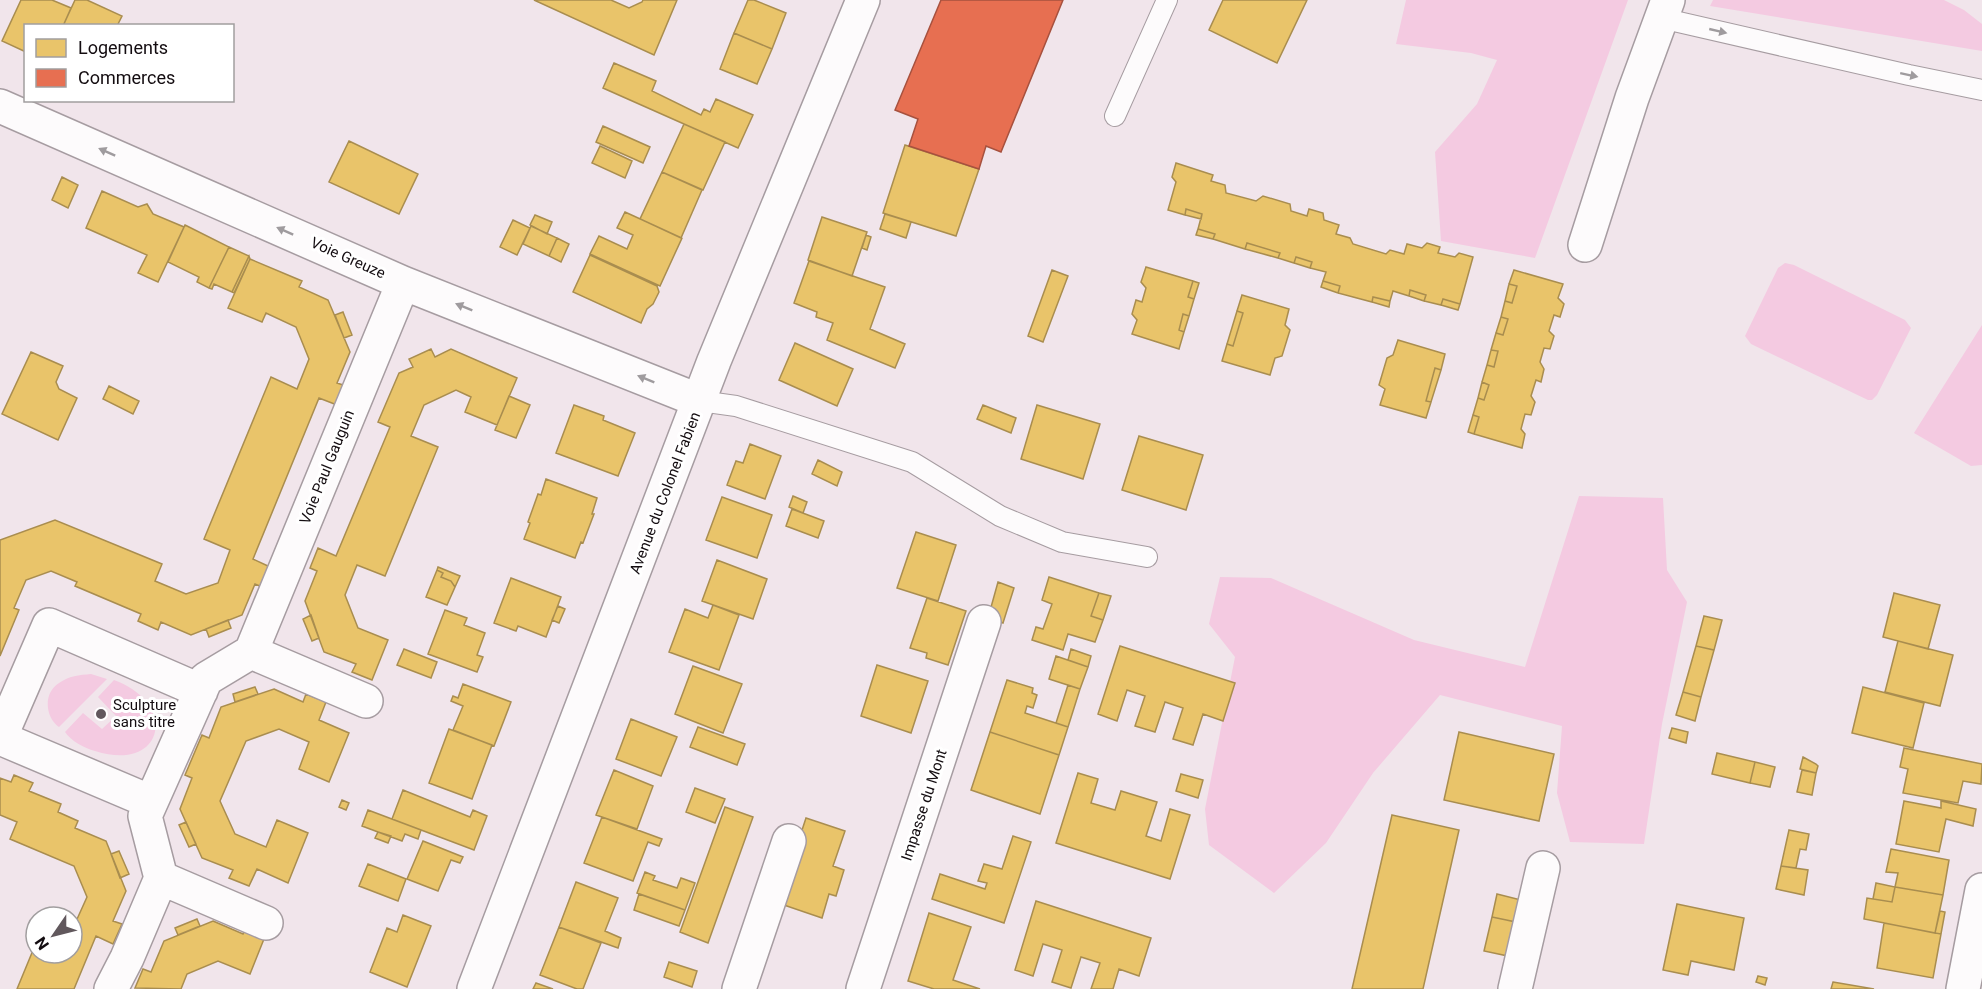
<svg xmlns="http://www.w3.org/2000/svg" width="1982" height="989" font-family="Roboto,sans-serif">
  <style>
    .green { fill: #f4cae1 }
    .homes { fill: #e9c46a; stroke: #a98d4f; stroke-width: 1.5 }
    .shops { fill: #e76f51; stroke: #a7513e; stroke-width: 1.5 }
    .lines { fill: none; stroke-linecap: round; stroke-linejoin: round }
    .lane-casing { stroke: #a69ca1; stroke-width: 22 }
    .street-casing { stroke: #a69ca1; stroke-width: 36 }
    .secondary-casing { stroke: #a69ca1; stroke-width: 36 }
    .lane { stroke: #fdfbfc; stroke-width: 20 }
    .street { stroke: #fdfbfc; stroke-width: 33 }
    .secondary { stroke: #fdfbfc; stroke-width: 33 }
    .oneway { fill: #9f9b9e }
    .poi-dot { fill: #61585d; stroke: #fff; stroke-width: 2 }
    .labels { text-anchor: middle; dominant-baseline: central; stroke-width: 6; stroke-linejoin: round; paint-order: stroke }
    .street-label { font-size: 15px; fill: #130c10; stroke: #fff }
    .poi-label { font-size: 15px; fill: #130c10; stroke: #fff; text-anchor: start }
  </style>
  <rect width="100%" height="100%" fill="#f1e5eb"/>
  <path class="green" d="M1406,0H1628L1535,258L1441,241L1435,152L1477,104L1497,60L1471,53L1396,44Z
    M1713,0H1944L1964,10L1982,24V51L1710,6Z
    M1785,263L1794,265L1905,320L1911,328L1877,395L1872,400H1868L1751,344L1745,336L1778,268Z
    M1982,325V465L1971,466L1914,433Z
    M1579,496L1663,498L1667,570L1687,602L1662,724L1644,844L1570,842L1557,793L1562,726L1440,695L1373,773L1326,843L1274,893L1209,845L1205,809L1235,657L1209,624L1220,577L1271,578L1414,640L1525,667Z
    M91,674L107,679L59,727C45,717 43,693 59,683C69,676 79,675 91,674Z
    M114,680C179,704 164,773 95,751C84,748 71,741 65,732L83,713L102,729L116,716L98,697Z"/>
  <path class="homes" d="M21,0H52L71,8L63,26H26V52L2,41Z
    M75,0H87L122,16L117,26H63Z
    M534,0H611L629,8L642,2L643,0H677L654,55Z
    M748,0H754L786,13L772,49L734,33Z
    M1223,0H1307L1277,63L1209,30Z
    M734,33L772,49L757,84L720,69Z
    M614,63L656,81L652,91L701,115L704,109L710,112L716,99L753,115L738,148L603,88Z
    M684,124L725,142L703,190L662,172Z
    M603,126L650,147L643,163L596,142Z
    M349,141L418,174L399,214L329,182Z
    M905,145L979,169L956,236L883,213Z
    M600,146L632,161L625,178L592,163Z
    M1176,163L1213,175L1211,181L1225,185L1226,193L1256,201L1263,196L1290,204L1291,211L1307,216L1309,209L1323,213L1324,220L1339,225L1336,234L1350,238L1353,244L1386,254L1390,250L1404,254L1407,244L1422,248L1427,243L1440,247L1438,253L1455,257L1459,253L1473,257L1460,304L1443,299L1441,305L1424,301L1426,295L1410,290L1409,296L1393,291L1390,301L1373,297L1372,302L1338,293L1340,286L1323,281L1326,272L1310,268L1312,262L1296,257L1294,263L1278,258L1280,253L1247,243L1245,249L1213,239L1215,234L1198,229L1202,214L1186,209L1185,215L1168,210L1176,182L1172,177Z
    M662,172L702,190L681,238L640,219Z
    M62,177L78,185L68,208L52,200Z
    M102,191L138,207L147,204L153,214L184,227L158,282L138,273L147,255L86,228Z
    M1186,209L1202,214L1201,219L1185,215Z
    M625,212L682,238L660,286L590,254L599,236L627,249L633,235L617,228Z
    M885,214L911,222L906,238L880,229Z
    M535,215L552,222L547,234L530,225Z
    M822,217L867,232L852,276L808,260Z
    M513,220L530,228L517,255L500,247Z
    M185,225L229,247L209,288L197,282L199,277L168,262Z
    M531,226L557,238L549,256L523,244Z
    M1198,229L1215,234L1213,239L1196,235Z
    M866,235L871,237L867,250L862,248Z
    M557,238L569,244L561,262L549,256Z
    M1247,243L1280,253L1278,258L1245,249Z
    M229,247L249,256L232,292L214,284L212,289L209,288Z
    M590,255L657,286L659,292L653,304L647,309L641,323L573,292Z
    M249,256L250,259L234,293L232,292Z
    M1296,257L1312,262L1310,268L1294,263Z
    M250,259L302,281L299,287L328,300L350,352L337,383L346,386L337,405L319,398L253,559L270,567L262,587L255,584L242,615L191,635L161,622L158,630L138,621L141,614L75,586L77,582L51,571L26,580L14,608L19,610L0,656V540L55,520L162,564L155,581L186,594L218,583L230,550L204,539L271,377L297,389L309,359L296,327L266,313L262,322L228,308Z
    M809,261L885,287L870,329L905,344L895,368L827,340L833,323L816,317L817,312L794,303Z
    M1146,267L1193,281L1188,297L1194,299L1189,316L1183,314L1179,330L1184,332L1179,349L1132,334L1137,320L1132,314L1136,300L1142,302L1146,288L1141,282Z
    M1052,270L1068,276L1043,342L1028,336Z
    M1514,270L1563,284L1558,298L1564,304L1560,317L1554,315L1549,331L1554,336L1550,349L1544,348L1540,362L1544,369L1541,382L1536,380L1531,396L1535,402L1531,415L1525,414L1521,429L1525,434L1522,448L1474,434L1479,417L1473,415L1478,398L1484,400L1489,385L1482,382L1487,365L1494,367L1498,351L1491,350L1496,333L1503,335L1508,319L1501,317L1505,301L1512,303L1517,286L1509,284Z
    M1193,281L1199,283L1194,299L1188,297Z
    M1323,281L1340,286L1338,293L1321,287Z
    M1509,284L1517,286L1512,303L1505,301Z
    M1410,290L1426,295L1424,301L1409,296Z
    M1242,295L1289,309L1285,325L1290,330L1282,356L1275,358L1270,375L1222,361L1227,344L1233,346L1243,313L1237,311Z
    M1373,297L1390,301L1389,307L1372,302Z
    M1443,299L1460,304L1458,310L1441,305Z
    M1237,311L1243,313L1233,346L1227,344Z
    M343,312L352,335L344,338L335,315Z
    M1183,314L1189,316L1184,332L1179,330Z
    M1501,317L1508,319L1503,335L1496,333Z
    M1398,340L1445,354L1441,370L1435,368L1426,401L1431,402L1426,418L1380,405L1385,389L1379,385L1387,358L1393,355Z
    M795,343L853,369L837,406L779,380Z
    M431,349L435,357L451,349L517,378L497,425L465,412L471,397L456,390L424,405L411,436L438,447L385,576L357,565L345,595L358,628L388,640L372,680L352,672L356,664L324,652L305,601L317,571L310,568L318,548L336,556L390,427L378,422L399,373L413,367L409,359Z
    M1491,350L1498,351L1494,367L1487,365Z
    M31,352L63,366L56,382L59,389L77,398L58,440L2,414Z
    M1435,368L1441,370L1431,402L1426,401Z
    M1482,382L1489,385L1484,400L1478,398Z
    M109,386L139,401L133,414L103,399Z
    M509,396L530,405L516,438L495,430Z
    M574,405L604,416L603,420L635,433L618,476L556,453Z
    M983,405L1016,418L1011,433L977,419Z
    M1037,405L1100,424L1083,479L1021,459Z
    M1473,415L1479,417L1474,434L1468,432Z
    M1139,436L1203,455L1186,510L1122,490Z
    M750,444L781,456L765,499L727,485L736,461L743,463Z
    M818,460L842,472L837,486L812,474Z
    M546,479L597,498L592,514H594L583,543L581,542L575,558L524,539L530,523L528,522L538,494L541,495Z
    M793,496L807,502L803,513L789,507Z
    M722,497L772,515L757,558L706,540Z
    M792,509L824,521L818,538L786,526Z
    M916,532L956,545L938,601L897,588Z
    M717,560L767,579L753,619L702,601Z
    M438,567L460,576L455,587L451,581L441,577L443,573L437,570Z
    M437,570L443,573L441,577L451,581L455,587L447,605L426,597Z
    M1049,577L1099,593L1091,616L1103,620L1095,642L1068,634L1063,650L1032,640L1036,627L1043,629L1052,604L1042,600Z
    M511,578L561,597L546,637L518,626L516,631L494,623Z
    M998,582L1014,588L1003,623L988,618Z
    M1099,593L1111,596L1103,620L1091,616Z
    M1894,593L1940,605L1928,649L1883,637Z
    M927,598L966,611L948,665L926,658L927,653L910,648Z
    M713,605L739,615L719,670L669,652L685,609L708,618Z
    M558,606L565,609L559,623L552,620Z
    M445,610L467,618L464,625L485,633L477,655L483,657L477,672L428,654Z
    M311,615L319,638L312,641L303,619Z
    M1704,616L1722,620L1714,650L1696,646Z
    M228,620L231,628L209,637L206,629Z
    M1898,641L1953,655L1940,706L1885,692Z
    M1120,646L1235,683L1223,721L1203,714L1193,745L1173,739L1183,708L1165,702L1155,732L1135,726L1145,696L1127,690L1117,721L1098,714Z
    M1696,646L1714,650L1701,697L1683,692Z
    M404,649L437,662L431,678L397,665Z
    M1071,649L1091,656L1088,667L1068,660Z
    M1056,656L1088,667L1080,689L1049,679Z
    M877,665L928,681L911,733L861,716Z
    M693,666L742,684L723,733L675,714Z
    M1007,680L1033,688L1032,693L1037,695L1033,708L1027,706L1025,713L1068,727L1059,755L990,732Z
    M463,684L511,702L494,746L453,730L463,706L451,701L453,696L458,698Z
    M1068,685L1080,689L1068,727L1056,723Z
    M255,687L258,694L235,702L233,694Z
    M1863,687L1924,703L1913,748L1852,733Z
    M274,689L303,702L306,694L326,702L319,720L349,733L329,782L299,769L309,742L279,729L246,741L220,801L235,834L266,847L277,820L308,833L288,883L257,869L249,886L229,878L233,870L202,858L180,809L192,778L185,775L202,735L209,738L221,707Z
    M1683,692L1701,697L1695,721L1676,715Z
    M631,719L677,737L661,776L616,759Z
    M698,727L745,744L737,765L690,747Z
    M1672,728L1688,732L1686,743L1669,738Z
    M449,729L492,745L472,799L429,783Z
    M990,732L1059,755L1040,814L971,790Z
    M1459,732L1554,754L1539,821L1444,800Z
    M1904,748L1982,764L1981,784L1963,781L1958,803L1903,793L1908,769L1900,767Z
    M1717,753L1755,762L1750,783L1712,774Z
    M1803,757L1816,764L1818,766L1816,773L1800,769Z
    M1755,762L1775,767L1770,787L1750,783Z
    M614,770L653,786L637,829L596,815Z
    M1802,770L1816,773L1812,795L1797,792Z
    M1078,773L1098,779L1091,803L1115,810L1121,791L1157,802L1146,836L1161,841L1170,809L1190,815L1170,879L1056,843Z
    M1181,774L1203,780L1198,798L1176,791Z
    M14,775L33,783L29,791L61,804L58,812L78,821L75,828L106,841L126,891L113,921L122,924L113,944L96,936L74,989H17L36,943V953H72V928H73L87,897L74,866L10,839L17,822L0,815V778L11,782Z
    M695,788L725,799L715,823L686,812Z
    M403,790L470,817L473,810L487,816L474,850L392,819Z
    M342,800L349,803L346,810L339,807Z
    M1904,801L1941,808V801L1976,809L1973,826L1946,819L1939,852L1896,844Z
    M725,807L753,817L708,943L680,932Z
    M368,810L421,830L418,839L405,834L402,841L362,826Z
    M1392,815L1459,830L1423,989H1352Z
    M602,817L662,839L659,846L648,842L633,881L584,863Z
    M806,818L845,831L833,866L844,870L836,896L829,894L822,918L778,903Z
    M186,822L196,844L189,847L179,825Z
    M1789,830L1809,834L1806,850L1800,849L1796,868L1781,866Z
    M378,832L391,836L388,843L375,838Z
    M1013,836L1031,842L1004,923L932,899L940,874L985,889L987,883L978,881L984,864L1002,869Z
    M423,841L463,857L460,863L451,860L438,891L407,879Z
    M1891,849L1949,860L1943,895L1895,887L1898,873L1886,872Z
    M119,851L129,874L120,878L111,854Z
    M368,864L406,879L398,901L359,886Z
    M1781,866L1808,870L1804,895L1776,889Z
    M645,872L655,876L653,880L677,888L681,878L695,883L685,910L637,893Z
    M576,882L618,898L605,931L621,938L618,948L559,927Z
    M1876,883L1895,887L1892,902L1873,899Z
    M1895,887L1943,895L1935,933L1864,919L1867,898L1892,902Z
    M639,894L685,910L679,926L634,910Z
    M1497,894L1521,900L1516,922L1492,917Z
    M1036,901L1151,938L1139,976L1119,969L1113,989H1091L1100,963L1081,957L1071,988L1052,982L1062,950L1043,944L1033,976L1015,970Z
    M1677,904L1744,918L1734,970L1691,961L1688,975L1663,970Z
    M1940,911L1945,912L1941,934L1935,933Z
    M929,913L971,927L953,980L980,989H934L908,981Z
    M403,915L431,926L407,987L370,972L387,928L397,932Z
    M1492,917L1516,922L1508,956L1484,951Z
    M197,919L200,926L178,935L175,928Z
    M213,921L243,934L246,926L266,934L250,974L218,961L187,974L181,989L135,988L143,969L151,972L164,941Z
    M1884,923L1941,934L1933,978L1877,968Z
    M559,927L601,943L583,989H577L540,975Z
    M669,962L697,971L692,987L664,977Z
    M1758,976L1767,978L1765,985L1756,982Z
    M1833,982L1874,989H1831Z
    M536,983L553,989H533Z"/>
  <path class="shops" d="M941,0H1063L1001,152L986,146L979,169L909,146L918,119L895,110Z"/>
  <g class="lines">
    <g class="lane-casing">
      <path id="lane" d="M1661,18L1909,75L1982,90
        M1115,116L1167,0
        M700,401L736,406L912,462L1000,516L1062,542L1147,557"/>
    </g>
    <g class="street-casing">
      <path id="street" d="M0,106L403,283L700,401
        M1585,245L1632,98L1668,0
        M251,652L366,701
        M151,802L0,738L49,625L201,691
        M161,878L266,923
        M111,989L127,958L161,878L145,816L206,679L251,652L403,283
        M739,989L789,841
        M863,989L984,622
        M1515,989L1543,868
        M1963,989L1982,890"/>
    </g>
    <g class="secondary-casing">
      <path id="secondary" d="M474,989L714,361L863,0"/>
    </g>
    <use href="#lane" class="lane"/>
    <use href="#street" class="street"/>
    <use href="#secondary" class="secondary"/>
  </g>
  <defs><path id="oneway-solid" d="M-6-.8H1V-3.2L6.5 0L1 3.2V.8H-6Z" transform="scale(1.5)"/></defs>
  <g class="oneway">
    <use href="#oneway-solid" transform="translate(1718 31) rotate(13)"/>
    <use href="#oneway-solid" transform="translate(1909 75) rotate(12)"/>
    <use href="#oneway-solid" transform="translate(107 152) rotate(-156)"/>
    <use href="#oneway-solid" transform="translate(285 231) rotate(-156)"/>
    <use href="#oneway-solid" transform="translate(464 307) rotate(-158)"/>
    <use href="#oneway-solid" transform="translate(646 379) rotate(-158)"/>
  </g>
  <circle class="poi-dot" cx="101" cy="714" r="6"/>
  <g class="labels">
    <g class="street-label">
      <text transform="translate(348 258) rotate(24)">Voie Greuze</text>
      <text transform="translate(327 467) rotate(-68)">Voie Paul Gauguin</text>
      <text transform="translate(665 493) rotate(-69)">Avenue du Colonel Fabien</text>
      <text transform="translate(924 805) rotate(-72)">Impasse du Mont</text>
    </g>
    <g class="poi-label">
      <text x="113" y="705">Sculpture<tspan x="113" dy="17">sans titre</tspan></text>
    </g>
  </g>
  <rect x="24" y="24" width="210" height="78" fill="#ffffff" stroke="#a19e9f" stroke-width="1.5"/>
  <rect x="36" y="39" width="30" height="18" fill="#e9c46a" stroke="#a19e9f" stroke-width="1.5"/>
  <text x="78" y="54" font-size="18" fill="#130c10">Logements</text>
  <rect x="36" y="69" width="30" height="18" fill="#e76f51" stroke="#a19e9f" stroke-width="1.5"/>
  <text x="78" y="84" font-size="18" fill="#130c10">Commerces</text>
  <g transform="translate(54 935) rotate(235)"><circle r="28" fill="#ffffff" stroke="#a19e9f" stroke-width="1.5"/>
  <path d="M0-4.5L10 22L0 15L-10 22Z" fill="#61585d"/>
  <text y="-9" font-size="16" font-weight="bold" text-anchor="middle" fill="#130c10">N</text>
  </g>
</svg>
